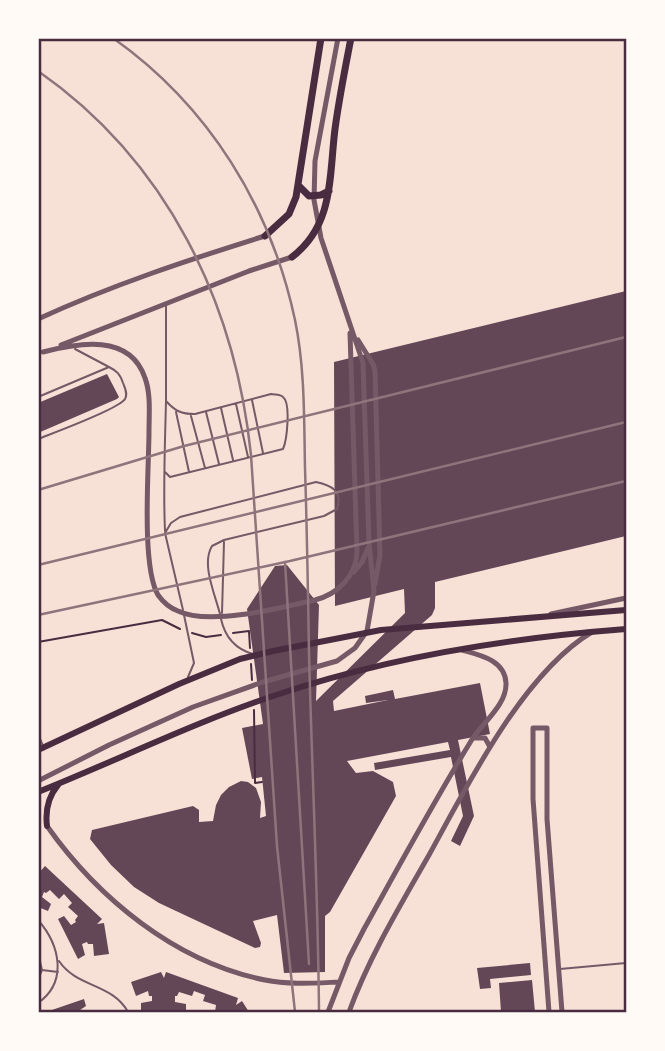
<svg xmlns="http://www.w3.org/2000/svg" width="665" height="1051" font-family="Arial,sans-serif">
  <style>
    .building { fill: #644757 }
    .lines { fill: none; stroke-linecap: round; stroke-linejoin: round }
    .path { stroke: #4a2c40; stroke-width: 2 }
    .service { stroke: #755966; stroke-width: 2 }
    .tertiary { stroke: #755966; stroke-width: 5 }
    .secondary { stroke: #4a2c40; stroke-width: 6 }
    .primary { stroke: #4a2c40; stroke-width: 7 }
    .rail { stroke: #8f747c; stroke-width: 2.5 }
    .neatline { fill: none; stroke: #4a2c40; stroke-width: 2.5 }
  </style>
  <rect width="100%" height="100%" fill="#f7e1d7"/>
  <path class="building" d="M626,291V536L435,582V608L432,615L333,701L334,711L388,700L366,703L365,696L384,692L393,690L395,699L480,683L490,734L458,740L474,816L460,846L451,841L463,816L451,757L375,770L374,763L450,750L448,742L347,761L356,773L373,771L393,782L396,796L330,912L325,916V972L284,973L277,915L253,921L261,943L260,947L255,948L159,903L134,887L111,865L90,839L92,830L193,806L199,810V822L213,821L216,805L221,795L229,787L241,781L248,782L256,788L261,802L260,818L266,816L262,777L252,779L242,728L263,724L247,609L275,566L287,565L319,605L316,701L405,613L404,589L335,606L334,362Z
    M107,374L119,397L117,399L38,433V403Z
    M45,866L102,919L97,924L104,923L109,954L94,956L93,944H88L87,942L82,944L85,955L78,959L58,919L64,916L71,925L76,922L75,920L78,916L68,907L72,903L64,894L59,899L50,890L46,893L44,892L42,897L51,904L48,911L38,907V874Z
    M530,963L531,975L490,979L491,988L480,989L477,968Z
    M161,972L164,978L166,972L238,998L236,1005L242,1001L249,1012H215L216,1005L203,1001L205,995L194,991L192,996L179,992L177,996H175V1002L186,1004V1011H141V1003L152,1001V996H149L148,991L136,996L131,982Z
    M532,980L535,1012H501L499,983Z
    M84,999L86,1006L77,1012H46Z"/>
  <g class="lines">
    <path class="path" d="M192,633L206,637L221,635
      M233,633L249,631L250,648
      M38,642L162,620L180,629
      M251,664L252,680
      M254,710L255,783L262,782"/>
    <path class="service" d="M38,397L109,367L75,349
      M252,400L263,453
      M166,401V305
      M236,404L248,457
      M221,408L233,460
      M176,412L189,472
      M206,412L219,464
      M191,416L205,468
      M38,439C53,433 119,409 125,399C128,394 125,388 123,383C120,374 117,371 109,367
      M165,472L170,477L283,449C287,440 291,403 283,397C280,394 275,395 271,394L195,414C181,414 175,411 166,401C165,444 163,488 165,531
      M183,610L165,533L171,523L180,517L316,482C331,485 343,491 337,509L324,516L224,540L212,546C201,564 215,594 220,614
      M222,613L224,542
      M184,615L194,663L188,677
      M221,619C225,637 235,649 253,654
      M38,734L43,746
      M38,920C60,945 68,982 38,1003
      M38,953L42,970L38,980
      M59,961C77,988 112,983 128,1012
      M560,969L626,963
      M42,970L58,972"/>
    <path class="tertiary" d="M38,319C112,285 188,260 265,236
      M358,340L373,364L375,371L380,555L375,584
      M61,345L249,271L292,257
      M43,352C78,343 130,333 145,378C151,394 149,414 149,431C149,467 141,566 158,595C163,602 170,608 178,611C209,626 281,608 315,600C338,594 356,576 357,552L350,333
      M354,572L362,562L368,548
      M551,614L626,598
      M474,738H485L490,747
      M38,781L109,745L193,707L263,682L337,661L355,648L367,631L374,591L369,543L363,363L321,238L314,200L315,161L338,38
      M47,826C98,898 175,962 265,980C289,985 315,983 339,982
      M328,1012L349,958L364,929C399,866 433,803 471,741C482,723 507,705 506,683C505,660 480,655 462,650
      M349,1012C369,957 400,906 429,855C467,786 523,673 592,632
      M549,1012L533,799V728H547V819L562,1012"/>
    <path class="secondary" d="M38,750L179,684L240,659L273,651L381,630L626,610
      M38,792C118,760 195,722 276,695C388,657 509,638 626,629
      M47,826C45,810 48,797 58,785"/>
    <path class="primary" d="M299,186L309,196L321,195L329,191
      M265,236L289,214L296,197L321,38
      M292,257C334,225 329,177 335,129C339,99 345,69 351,38"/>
    <path class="rail" d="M113,38C209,106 271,207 295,320C305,368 304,419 305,468C307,530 308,591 309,653C312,773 318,893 319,1012
      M38,71C167,161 235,302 251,455L277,846L295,1012
      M38,490L184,446L626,337
      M285,562L309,964
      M38,565L626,422
      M38,615L290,561L626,481"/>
  </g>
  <rect width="665" height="1051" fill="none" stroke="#fffaf5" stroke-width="80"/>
  <rect x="40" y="40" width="585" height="971" class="neatline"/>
</svg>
